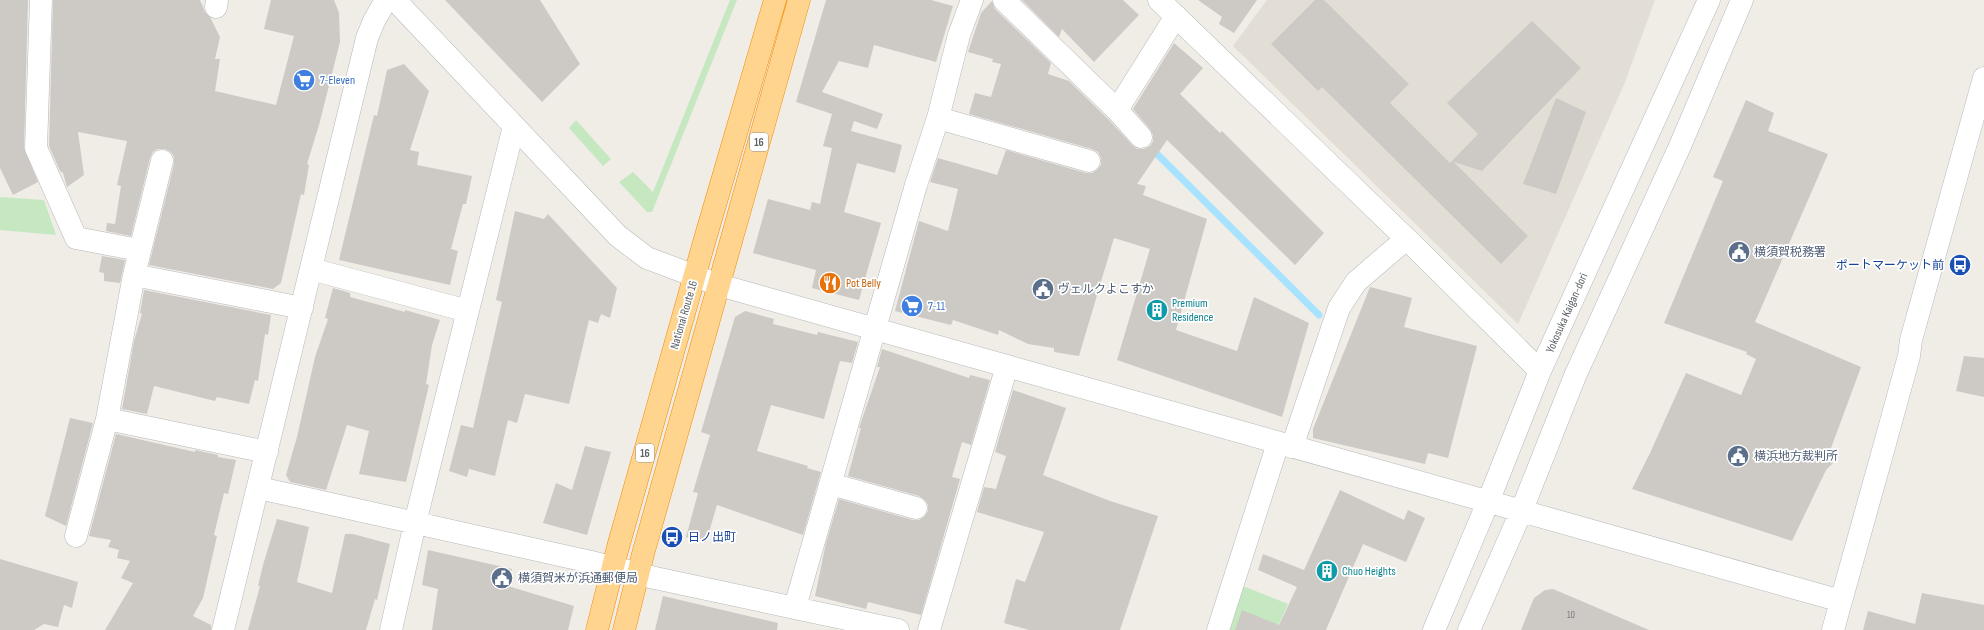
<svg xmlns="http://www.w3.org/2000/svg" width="1984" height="630" font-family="'Sofia Sans Condensed','Noto Sans JP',sans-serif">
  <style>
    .education { fill: #e2ded6 }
    .green { fill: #c6e8c1 }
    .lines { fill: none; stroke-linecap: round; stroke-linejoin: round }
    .stream { stroke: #a7e3ff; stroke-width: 7 }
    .building { fill: #cdc9c5 }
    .minor-casing { stroke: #b6b9bd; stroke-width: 23 }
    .highway-casing { stroke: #f68a00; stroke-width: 23 }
    .minor { stroke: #fff; stroke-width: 22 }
    .highway { stroke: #ffd48e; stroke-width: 22 }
    .labels { text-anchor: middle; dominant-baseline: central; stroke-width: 3.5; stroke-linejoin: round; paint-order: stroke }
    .number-label { font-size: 10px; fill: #797c7e }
    .shield { fill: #fff; stroke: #8e9194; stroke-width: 1 }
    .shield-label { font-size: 11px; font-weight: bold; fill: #5d6266 }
    .shop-label { font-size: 12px; fill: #366cbe; stroke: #fff; text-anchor: start }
    .service-label { font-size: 12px; fill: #4e5e75; stroke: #fff; text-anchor: start }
    .transit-label { font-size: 12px; fill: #164399; stroke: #fff; text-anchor: end }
    .food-label { font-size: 12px; fill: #c56008; stroke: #fff; text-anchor: start }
    .culture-label { font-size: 12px; fill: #0d838f; stroke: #fff; text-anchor: start }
    .street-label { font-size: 12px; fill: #5d6266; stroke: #fff }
  </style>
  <rect width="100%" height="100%" fill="#f0ece6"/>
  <path class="education" d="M1267,0H1655L1625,82L1518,324L1233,46Z"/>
  <path class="green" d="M730,0H737L652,212H647L619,182L633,172L653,192Z
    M576,120L611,159L603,166L569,128Z
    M0,197L44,200L56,235L0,230Z
    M1243,586L1288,604L1276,630H1230Z"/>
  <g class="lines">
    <path class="stream" d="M1155,152L1319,315"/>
  </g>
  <path class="building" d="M0,0H28L24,148L38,182L13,195L0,168Z
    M53,0H200L205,12L210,17L220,37L215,59H220L215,91L276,105L294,36L264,29L271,0H334L339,13L340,42L319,125L307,164L309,165L304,195L301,194L281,283L273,289L149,265L174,164V157L171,152L165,149H158L153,152L150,158L131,236L106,231L107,223L115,224L121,186L117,185L127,141L78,132L84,175L67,187L63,173L60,171L49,146Z
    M445,0H540L580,64L542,102Z
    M826,0H931L953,6L936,62L874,45L868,68L839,61L822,92L883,114L877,129L854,121L851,131L902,145L895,173L857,163L844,212L881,223L859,300L812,288L816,270L753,253L768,199L810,210L812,202L820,204L832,148L823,146L832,114L796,102Z
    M1022,0H1123L1139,15L1094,62L1062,29L1059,37Z
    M1198,0H1257L1234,33L1219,24L1222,17Z
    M1315,0H1324L1409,84L1390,103L1450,163L1478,134L1447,103L1532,21L1581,68L1482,171L1454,162L1528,236L1501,264L1322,87L1318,91L1271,44Z
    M992,1L995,9L1051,63L1048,74L1069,81L1108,119L1132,145L1137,149H1144L1150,146L1153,141V135L1150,129L1133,109L1174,43L1203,68L1180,94L1220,133L1222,131L1324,233L1295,265L1167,140L1137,184L1146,186L1143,195L1207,219L1176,330L1237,351L1254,297L1309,323L1282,417L1117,360L1150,249L1114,238L1079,356L1054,352V348L1028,344L999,330L998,335L953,320L951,325L895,311L919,221L948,231L958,189L930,182L938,158L997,175L1006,150L1086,173H1092L1097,170L1101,165V158L1098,152L1092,149L969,114L975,93L991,97L1001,64L992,62L993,59L968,52L981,13Z
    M404,64L429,91L410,150L419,152L417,165L472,176L466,204H463L451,249L458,251L450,285L339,260L374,115L377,116L387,70Z
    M1556,98L1586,112L1556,194L1523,184Z
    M1746,100L1774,113L1768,131L1828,154L1755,322L1861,367L1827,459L1833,463L1826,470L1792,541L1632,489L1650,453L1686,373L1741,395L1756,359L1746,354L1747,352L1664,323L1723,181L1713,177Z
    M515,211L544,219L548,214L617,288L610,318L601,314L598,323L589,320L569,404L525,394L517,423L508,420L495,476L469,469L467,477L449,471L461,425L473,428L502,302L496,300Z
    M102,256L125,260L120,283L104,281V273L99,272Z
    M1370,287L1412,298L1404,327L1477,346L1448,458L1428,453L1425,464L1313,438V429Z
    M333,288L350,293V297L405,312V310L440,320L432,345L426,384L429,385L406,482L359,474L369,431L347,425L326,490L290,482L286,475L297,437L315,357L328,319L325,318Z
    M144,290L271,315L268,335L265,334L258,381L255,380L249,404L217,397L215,401L154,386L147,414L122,409L134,341L142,314L140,313Z
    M745,311L774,319L773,324L817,335L818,332L858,342L852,363L840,361L824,419L771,405L757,451L808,466L807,468L821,472L803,535L717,505L706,542L686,537L698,493L693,492L710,435L701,432L735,317Z
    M882,349L969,378L970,375L990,380L971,445L962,442L952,477L960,479L921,615L868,602L866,609L815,596L826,543L839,499L913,520H919L924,517L928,511V505L925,500L919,496L848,476L861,428H859L860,425L880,367H877Z
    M1964,356L1984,358V397L1956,391Z
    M1013,390L1066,408L1043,475L1110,501L1158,516L1120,630H1029L1004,623L1016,579L1025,582L1044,532L977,512L984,487L996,489L1006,456L995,452Z
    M70,418L93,423L66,526L45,516Z
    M116,434L195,452V450L218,455V457L236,460L228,494L224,493L214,535L217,536L203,598L193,616L211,625V630H105L133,583L121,578L130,561L117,558L119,550L108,547L111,540L89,536Z
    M585,446L611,452L587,535L543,523L556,483L572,490Z
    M1340,490L1404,520L1408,510L1425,518L1406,562L1363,544L1326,630H1235L1242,610L1279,625L1297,587L1258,570L1263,554L1304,570Z
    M277,519L309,527L297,582L332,593L345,534H353L390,544L377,600L375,599L366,630H248L260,586H258L263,565Z
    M428,550L512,569L508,586L574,606L568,630H432L438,589L422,585Z
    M0,559L78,582L72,608L64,605L58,627L44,624L34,630H0Z
    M1553,589L1579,600L1649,630H1521L1534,598L1545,590Z
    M1922,593L1984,605V630H1863L1868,611L1915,624Z
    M663,596L778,623L777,630H655Z"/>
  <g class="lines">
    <g class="minor-casing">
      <path id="minor" d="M41,0L36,148L76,238L139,250
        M395,0L618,236L647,258L719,285L1841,601
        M1004,0L1117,110L1141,137
        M1159,0L1417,249L1540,371
        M216,7L217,0
        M1117,110L1176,16
        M938,118L1089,161
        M162,161L134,275L107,419L267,452
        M311,269L468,311
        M134,275L302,308
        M1292,447L1339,308L1356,282L1406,239
        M831,484L916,508
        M259,488L591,562L655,578L898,630
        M76,536L107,419
        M795,607L916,185L938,118L959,35L972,0
        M223,630L367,38L374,21L386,0
        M391,630L415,523L514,126
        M929,630L1007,366
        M1218,630L1278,443
        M1434,630L1488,502L1540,371L1709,0
        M1469,630L1521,512L1575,376L1680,146L1742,0
        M1833,630L1886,440L1909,356L1911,340L1984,78"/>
    </g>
    <g class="highway-casing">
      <path id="highway" d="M597,630L618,547L705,239L775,0
        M624,630L643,554L799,0"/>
    </g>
    <use href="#minor" class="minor"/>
    <use href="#highway" class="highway"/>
  </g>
  <defs>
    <g id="supermarket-disc" transform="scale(1.15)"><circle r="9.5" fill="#3f7fe0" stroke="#fff"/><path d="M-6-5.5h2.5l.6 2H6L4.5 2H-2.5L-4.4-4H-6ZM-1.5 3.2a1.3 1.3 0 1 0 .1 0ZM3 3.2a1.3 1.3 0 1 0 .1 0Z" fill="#fff"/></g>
    <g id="civic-disc" transform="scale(1.15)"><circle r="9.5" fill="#5c6f8a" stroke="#fff"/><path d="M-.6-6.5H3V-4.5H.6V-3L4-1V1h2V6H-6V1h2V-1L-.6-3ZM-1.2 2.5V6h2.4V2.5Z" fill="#fff"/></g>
    <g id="bus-disc" transform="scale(1.15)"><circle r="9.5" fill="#1a4fb4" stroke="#fff"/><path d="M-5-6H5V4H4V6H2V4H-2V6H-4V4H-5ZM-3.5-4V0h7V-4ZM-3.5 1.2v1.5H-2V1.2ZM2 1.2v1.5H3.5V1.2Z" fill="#fff"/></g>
    <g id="restaurant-disc" transform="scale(1.15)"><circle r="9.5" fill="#e8710a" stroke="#fff"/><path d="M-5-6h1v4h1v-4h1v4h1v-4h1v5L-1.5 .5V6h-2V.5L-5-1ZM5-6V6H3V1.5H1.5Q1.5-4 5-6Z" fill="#fff"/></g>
    <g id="building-disc" transform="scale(1.15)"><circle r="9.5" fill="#0f9aa8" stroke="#fff"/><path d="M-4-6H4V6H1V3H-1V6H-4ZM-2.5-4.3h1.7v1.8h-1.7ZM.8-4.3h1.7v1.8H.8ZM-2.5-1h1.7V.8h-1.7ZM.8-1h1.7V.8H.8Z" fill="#fff"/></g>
  </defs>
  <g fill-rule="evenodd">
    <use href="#supermarket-disc" x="304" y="80"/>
    <use href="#civic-disc" x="1739" y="252"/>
    <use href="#bus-disc" x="1960" y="265"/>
    <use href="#restaurant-disc" x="830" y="283"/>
    <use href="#civic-disc" x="1043" y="289"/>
    <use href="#supermarket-disc" x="912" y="306"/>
    <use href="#building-disc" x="1157" y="310"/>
    <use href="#civic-disc" x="1738" y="456"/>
    <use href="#bus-disc" x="672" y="537"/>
    <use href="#building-disc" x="1327" y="571"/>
    <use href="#civic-disc" x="502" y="578"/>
  </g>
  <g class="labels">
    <g class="number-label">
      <text x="1571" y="615">10</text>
    </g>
    <g class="shield">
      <rect x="750" y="133" width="18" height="18" rx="3"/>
      <rect x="636" y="444" width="18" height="18" rx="3"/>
    </g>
    <g class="shield-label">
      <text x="759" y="142">16</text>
      <text x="645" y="453">16</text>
    </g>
    <g class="shop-label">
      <text x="320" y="80">7-Eleven</text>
      <text x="928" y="306">7-11</text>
    </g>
    <g class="service-label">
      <text x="1754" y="252">横須賀税務署</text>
      <text x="1058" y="289">ヴェルクよこすか</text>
      <text x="1754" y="456">横浜地方裁判所</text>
      <text x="518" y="578">横須賀米が浜通郵便局</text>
    </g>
    <g class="transit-label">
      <text x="1944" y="265">ポートマーケット前</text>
      <text x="688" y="537" text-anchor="start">日ノ出町</text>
    </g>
    <g class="food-label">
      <text x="846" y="283">Pot Belly</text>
    </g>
    <g class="culture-label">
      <text x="1172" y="303">Premium<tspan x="1172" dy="14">Residence</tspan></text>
      <text x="1342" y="571">Chuo Heights</text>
    </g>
    <g class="street-label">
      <text transform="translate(1567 313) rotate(-66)">Yokosuka Kaigan-dori</text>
      <text transform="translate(684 315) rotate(-74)">National Route 16</text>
    </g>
  </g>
</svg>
